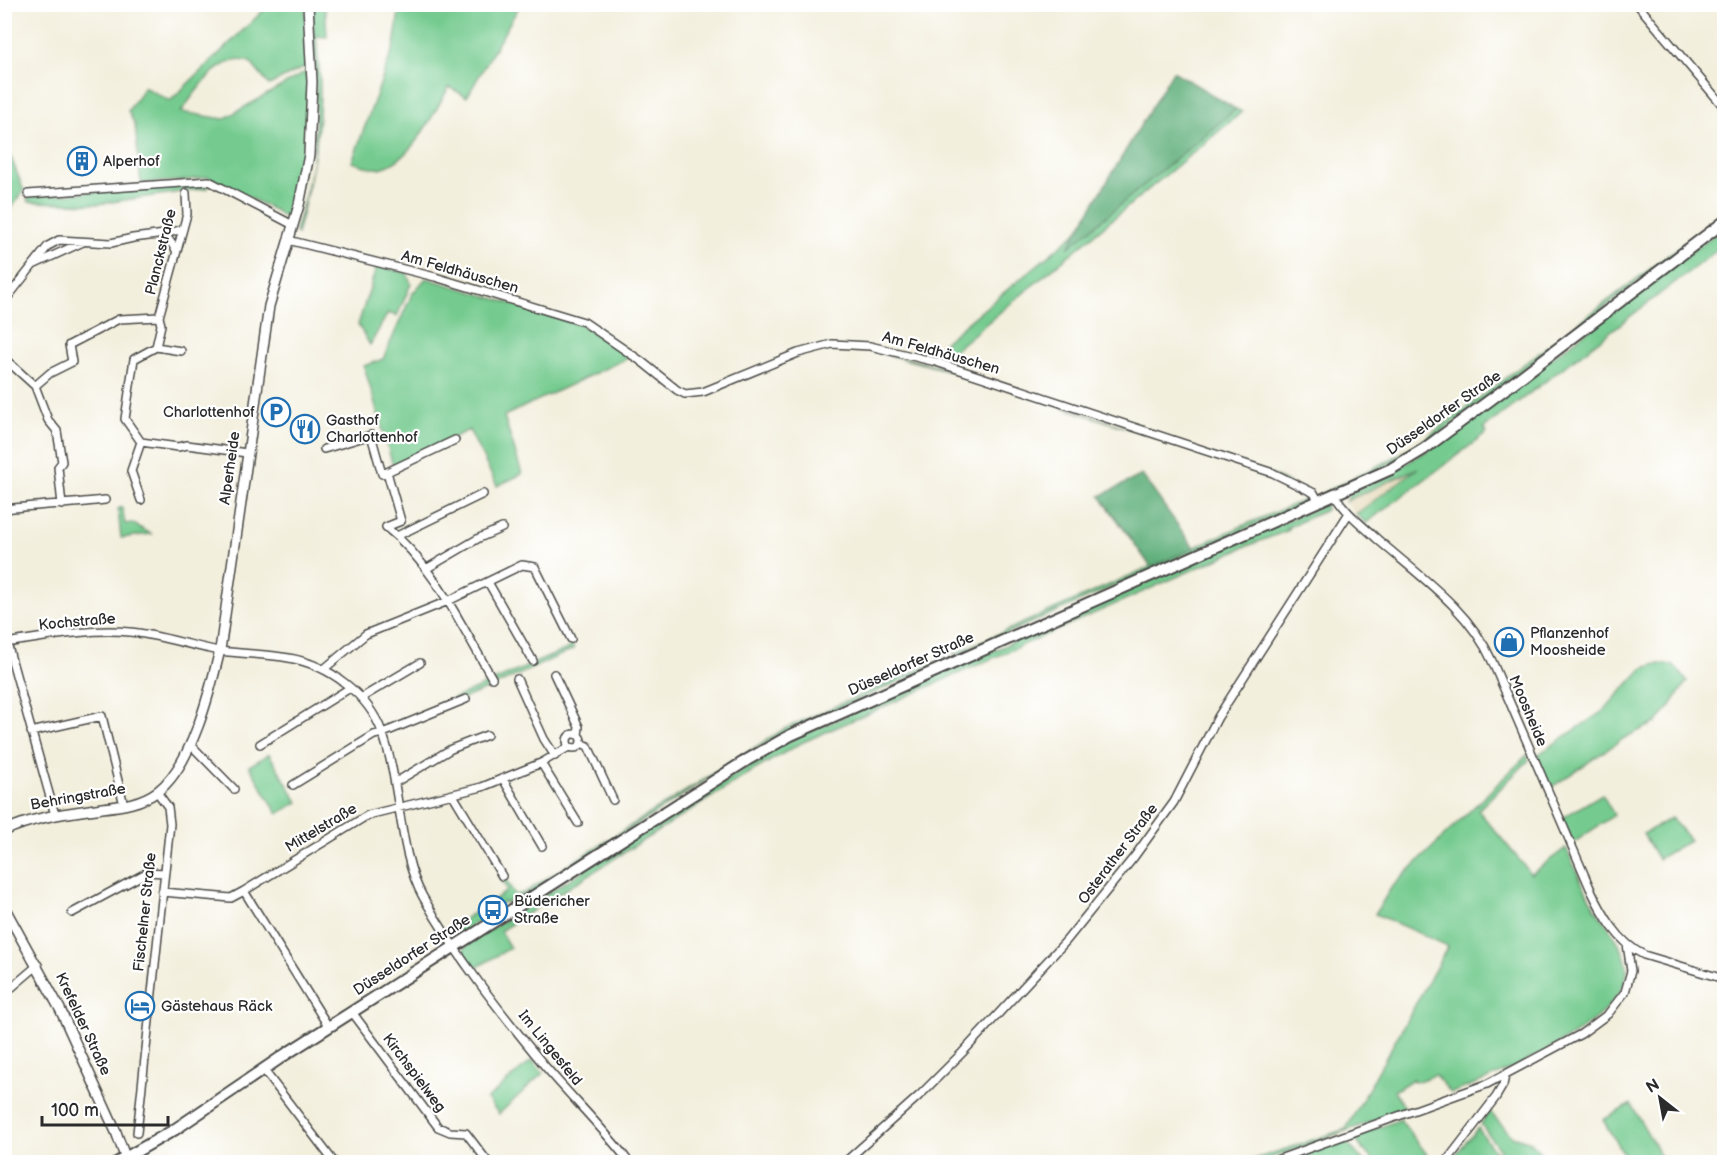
<svg xmlns="http://www.w3.org/2000/svg" width="1729" height="1167" font-family="'Balsamiq Sans',sans-serif">
  <style>
    .built { fill: #e6daba }
    .green { fill: #74cb8f; stroke: #507b5d; stroke-width: 1.5 }
    .forest { fill: #5faf7a; stroke: #456d52; stroke-width: 1.5 }
    .lines { fill: none; stroke-linecap: round; stroke-linejoin: round }
    .minor-casing { stroke: #494846; stroke-width: 10 }
    .tertiary-casing { stroke: #494846; stroke-width: 12 }
    .secondary-casing { stroke: #494846; stroke-width: 14 }
    .minor { stroke: #fff; stroke-width: 7 }
    .tertiary { stroke: #fff; stroke-width: 9 }
    .secondary { stroke: #fff; stroke-width: 10 }
    .labels { text-anchor: middle; dominant-baseline: central; stroke-width: 4.5; stroke-linejoin: round; paint-order: stroke }
    .poi-label { font-size: 15px; fill: #2b2b2b; stroke: #fff; text-anchor: start }
    .street-label { font-size: 15px; fill: #2b2b2b; stroke: #fff }
  </style>
  <rect width="100%" height="100%" fill="#fff"/>
  <filter id="ink" filterUnits="userSpaceOnUse"><feTurbulence type="fractalNoise" baseFrequency=".0167" numOctaves="2"/><feDisplacementMap in="SourceGraphic" scale="12" xChannelSelector="R" yChannelSelector="G"/><feConvolveMatrix kernelMatrix="1 2 1 2 8 2 1 2 1" color-interpolation-filters="sRGB"/></filter>
  <filter id="wash" filterUnits="userSpaceOnUse"><feTurbulence type="fractalNoise" baseFrequency=".008" numOctaves="4" result="noise"/><feDisplacementMap in="SourceGraphic" scale="24" xChannelSelector="R" yChannelSelector="G"/><feGaussianBlur stdDeviation="1.35" result="paint"/><feColorMatrix in="noise" values="0 0 0 0 0 0 0 0 0 0 0 0 0 0 0 0 0 1.4 0 .05"/><feComposite in="paint" operator="in"/></filter>
  <g filter="url(#wash)">
    <rect width="100%" height="100%" fill="#f3efdd"/>
    <path class="built" d="M1422,465L1355,515L1346,501Z"/>
    <path class="green" d="M269,5H305L309,65L269,85L250,62C220,51 196,92 181,112L224,119L309,70L306,158L292,214L283,217L276,211L208,177L180,181L141,183L135,125L128,111L144,87L170,101Z
      M312,5H325L327,37L316,36C317,51 319,67 320,82C321,133 310,184 297,234L295,231C302,208 310,183 313,159C318,107 315,56 312,5Z
      M400,5H520L467,97L449,87C434,112 412,162 380,168C372,170 360,164 352,162L394,46Z
      M1236,109L1242,112L940,362L925,358L1077,232L1069,246Z
      M4,140L24,191L5,217H4Z
      M199,185L209,186L208,188L98,204L29,202L27,199L34,196Z
      M1724,213V216L1444,430L1389,464L1324,495L1320,494L1388,461L1422,441Z
      M1724,227V245L1484,428L1487,433L1366,523L1356,514L1418,468L1346,501L1351,492L1386,476L1440,443Z
      M377,266L407,273L411,284L397,316L388,313L370,345L358,325Z
      M426,278L583,325L630,357L504,416L522,474L497,486L469,430L393,466L364,366L383,359L412,294Z
      M833,348L869,349L935,365L1272,475L1305,491L1312,498V500L957,655L953,654L1249,523L1312,497L1271,477L1195,450L947,370L869,350Z
      M1325,504L1326,510L1286,528L1289,530L1242,548L801,743L751,772L500,931L510,948L476,968L464,953V948L469,943L785,743Z
      M122,507L125,524L132,523L151,534L121,538L118,509Z
      M571,643L574,649L494,686L392,728L391,726L569,648Z
      M946,657L945,661L786,732L744,756L534,891L505,903L503,902L461,933H456L450,928L506,892L507,889L500,877L503,875L515,895L524,893L784,729Z
      M1656,664L1674,665L1687,681L1670,707L1656,723L1626,737L1550,788L1537,757L1539,754L1603,711L1642,669Z
      M269,754L298,802L278,814L249,766Z
      M1527,755L1529,760L1478,810L1531,874L1566,848C1575,867 1583,887 1594,906C1605,925 1627,946 1627,970C1626,1023 1495,1078 1451,1093L1435,1075L1415,1082L1413,1079L1394,1091L1406,1109L1260,1162H1246L1346,1129L1448,946L1375,914L1391,888Z
      M1602,794L1614,815L1573,843L1562,818Z
      M1671,818L1690,840L1658,859L1643,834Z
      M532,1060L543,1073L499,1114L487,1099Z
      M1631,1104L1664,1162H1623L1627,1160L1603,1120Z
      M1489,1111L1512,1136L1531,1142L1548,1161L1546,1162H1508L1481,1124Z
      M1401,1119V1121L1433,1162H1374L1353,1137Z
      M1478,1128L1502,1162H1449Z
      M1344,1140L1365,1162H1283Z"/>
    <path class="forest" d="M1173,71L1236,109L1068,248L1077,232Z
      M1142,475L1194,548L1151,567L1100,496Z"/>
  </g>
  <g filter="url(#ink)">
    <g class="lines">
      <g class="minor-casing">
        <path id="minor" d="M1637,4L1724,107
          M186,193L187,214L159,317L161,325L156,347L134,359L125,419L141,442L178,447L187,445L247,453
          M28,194L209,181L293,225
          M165,234L183,229
          M288,240L435,277L584,322L641,361L677,390L685,394L703,392L798,353L832,344L870,346L936,362L1273,473L1314,493L1319,502
          M33,265L83,242
          M4,302L48,246L59,240L111,243L133,238L165,234L176,250
          M156,347L181,351
          M4,358L35,386L48,420L57,431L62,462L58,467L62,505
          M35,386L50,373L72,362L69,345L119,319L159,317
          M455,440L387,472L401,521L386,527C434,565 461,625 492,678
          M324,449L371,435L382,474L387,472
          M1335,495C1345,512 1361,524 1376,538C1418,575 1469,609 1492,661L1590,888C1602,913 1618,943 1644,955L1724,979
          M141,500L131,471L141,442
          M4,509C38,505 71,504 105,500
          M397,536L483,494
          M426,569L479,538L502,528
          M488,582L533,661
          M4,632L55,815
          M6,643C47,637 89,628 130,632C161,635 190,646 220,651C243,654 266,654 289,658C329,665 368,694 382,732C401,782 398,853 423,897C457,957 500,1012 544,1065C572,1098 603,1128 629,1162
          M324,669L366,634L448,601L522,565L535,567L571,639
          M554,674L579,727L578,735
          M517,679L544,739L555,756
          M361,698L420,663
          M31,732L102,716L124,805
          M567 741a7 7 0 1 1 14 0a7 7 0 1 1-14 0Z
          M581,743L588,746L613,800
          M190,744L234,789
          M260,744L350,688
          M541,763L578,823
          M503,779L542,846
          M396,782L451,749L487,735
          M293,785L374,735L383,733L466,699
          M453,795L502,876
          M162,892L231,898L244,891
          M72,913L148,872L164,873
          M4,994L38,965
          M352,1012L438,1127L450,1132L466,1133L488,1162
          M328,1026L244,891L368,815L482,787L541,763L569,747
          M263,1069L334,1162
          M137,1133L170,824L168,807L157,792
          M845,1162L921,1094L962,1053L1066,941L1134,857L1174,802L1218,717L1349,513
          M1271,1162L1487,1084L1581,1034L1608,1014L1625,992L1631,971L1627,944
          M1446,1162L1496,1097L1503,1085L1505,1076"/>
      </g>
      <g class="tertiary-casing">
        <path id="tertiary" d="M4,831C35,816 69,813 102,808C122,806 142,803 158,791C192,765 210,691 220,650L269,306L299,205L309,155L312,82L308,4
          M4,907L60,1009L116,1132L127,1162"/>
      </g>
      <g class="secondary-casing">
        <path id="secondary" d="M118,1162L174,1130L286,1054L747,760L791,735L1391,469L1424,449L1505,389L1724,222"/>
      </g>
      <use href="#minor" class="minor"/>
      <use href="#tertiary" class="tertiary"/>
      <use href="#secondary" class="secondary"/>
    </g>
  </g>
  <defs>
    <g id="building-ring" transform="scale(1.5)"><circle r="9.5" fill="#fff" stroke="#1f6fb2" stroke-width="1.5"/><path d="M-4-6H4V6H1V3H-1V6H-4ZM-2.5-4.3h1.7v1.8h-1.7ZM.8-4.3h1.7v1.8H.8ZM-2.5-1h1.7V.8h-1.7ZM.8-1h1.7V.8H.8Z" fill="#1f6fb2"/></g>
    <g id="parking-ring" transform="scale(1.5)"><circle r="9.5" fill="#fff" stroke="#1f6fb2" stroke-width="1.5"/><path d="M-3.5-5.5H1a3.5 3.5 0 0 1 0 7H-1V5.5H-3.5ZM-1-3.4V-.6H.8a1.4 1.4 0 0 0 0-2.8Z" fill="#1f6fb2"/></g>
    <g id="restaurant-ring" transform="scale(1.5)"><circle r="9.5" fill="#fff" stroke="#1f6fb2" stroke-width="1.5"/><path d="M-5-6h1v4h1v-4h1v4h1v-4h1v5L-1.5 .5V6h-2V.5L-5-1ZM5-6V6H3V1.5H1.5Q1.5-4 5-6Z" fill="#1f6fb2"/></g>
    <g id="shop-ring" transform="scale(1.5)"><circle r="9.5" fill="#fff" stroke="#1f6fb2" stroke-width="1.5"/><path d="M-5-2.5h2.3a2.7 3.5 0 0 1 5.4 0H5L5.5 6h-11ZM-1.5-2.5h3a1.5 2.3 0 0 0-3 0Z" fill="#1f6fb2"/></g>
    <g id="bus-ring" transform="scale(1.5)"><circle r="9.5" fill="#fff" stroke="#1f6fb2" stroke-width="1.5"/><path d="M-5-6H5V4H4V6H2V4H-2V6H-4V4H-5ZM-3.5-4V0h7V-4ZM-3.5 1.2v1.5H-2V1.2ZM2 1.2v1.5H3.5V1.2Z" fill="#1f6fb2"/></g>
    <g id="hotel-ring" transform="scale(1.5)"><circle r="9.5" fill="#fff" stroke="#1f6fb2" stroke-width="1.5"/><path d="M-6-4.5h1.5V1H6V5H4.5V3h-9V5H-6ZM-4 0a1.8 1.8 0 1 1 3.6 0ZM.5 0V-2.5h3Q6-2.5 6 0Z" fill="#1f6fb2"/></g>
  </defs>
  <g fill-rule="evenodd">
    <use href="#building-ring" x="82" y="161"/>
    <use href="#parking-ring" x="276" y="412"/>
    <use href="#restaurant-ring" x="305" y="429"/>
    <use href="#shop-ring" x="1509" y="642"/>
    <use href="#bus-ring" x="493" y="910"/>
    <use href="#hotel-ring" x="140" y="1006"/>
  </g>
  <g class="labels">
    <g class="poi-label">
      <text x="103" y="161">Alperhof</text>
      <text x="255" y="412" text-anchor="end">Charlottenhof</text>
      <text x="326" y="420">Gasthof<tspan x="326" dy="17">Charlottenhof</tspan></text>
      <text x="1530" y="633">Pflanzenhof<tspan x="1530" dy="17">Moosheide</tspan></text>
      <text x="514" y="901">Büdericher<tspan x="514" dy="17">Straße</tspan></text>
      <text x="161" y="1006">Gästehaus Räck</text>
    </g>
    <g class="street-label">
      <text transform="translate(161 252) rotate(-76)">Planckstraße</text>
      <text transform="translate(460 272) rotate(16)">Am Feldhäuschen</text>
      <text transform="translate(941 353) rotate(16)">Am Feldhäuschen</text>
      <text transform="translate(1444 413) rotate(-35)">Düsseldorfer Straße</text>
      <text transform="translate(230 468) rotate(-82)">Alperheide</text>
      <text transform="translate(77 622) rotate(-5)">Kochstraße</text>
      <text transform="translate(911 664) rotate(-24)">Düsseldorfer Straße</text>
      <text transform="translate(1528 711) rotate(67)">Moosheide</text>
      <text transform="translate(78 797) rotate(-10)">Behringstraße</text>
      <text transform="translate(321 828) rotate(-31)">Mittelstraße</text>
      <text transform="translate(1118 854) rotate(-53)">Osterather Straße</text>
      <text transform="translate(145 912) rotate(-84)">Fischelner Straße</text>
      <text transform="translate(412 955) rotate(-33)">Düsseldorfer Straße</text>
      <text transform="translate(83 1024) rotate(65)">Krefelder Straße</text>
      <text transform="translate(550 1048) rotate(51)">Im Lingesfeld</text>
      <text transform="translate(414 1073) rotate(53)">Kirchspielweg</text>
    </g>
  </g>
  <rect width="1729" height="1167" fill="none" stroke="#fff" stroke-width="24"/>
  <g transform="translate(1660 1098) rotate(329)" stroke="#ffffff" stroke-width="4.5" paint-order="stroke">
  <path d="M0-4.5L10 22L0 15L-10 22Z" fill="#2b2b2b"/>
  <text y="-9" font-size="16" font-weight="bold" text-anchor="middle" fill="#2b2b2b">N</text>
  </g>
  <path d="M42 1116v9h126v-9" fill="none" stroke="#2b2b2b" stroke-width="3"/>
  <text x="51" y="1116" font-size="18" fill="#2b2b2b" stroke="#ffffff" stroke-width="4.5" paint-order="stroke">100 m</text>
</svg>
